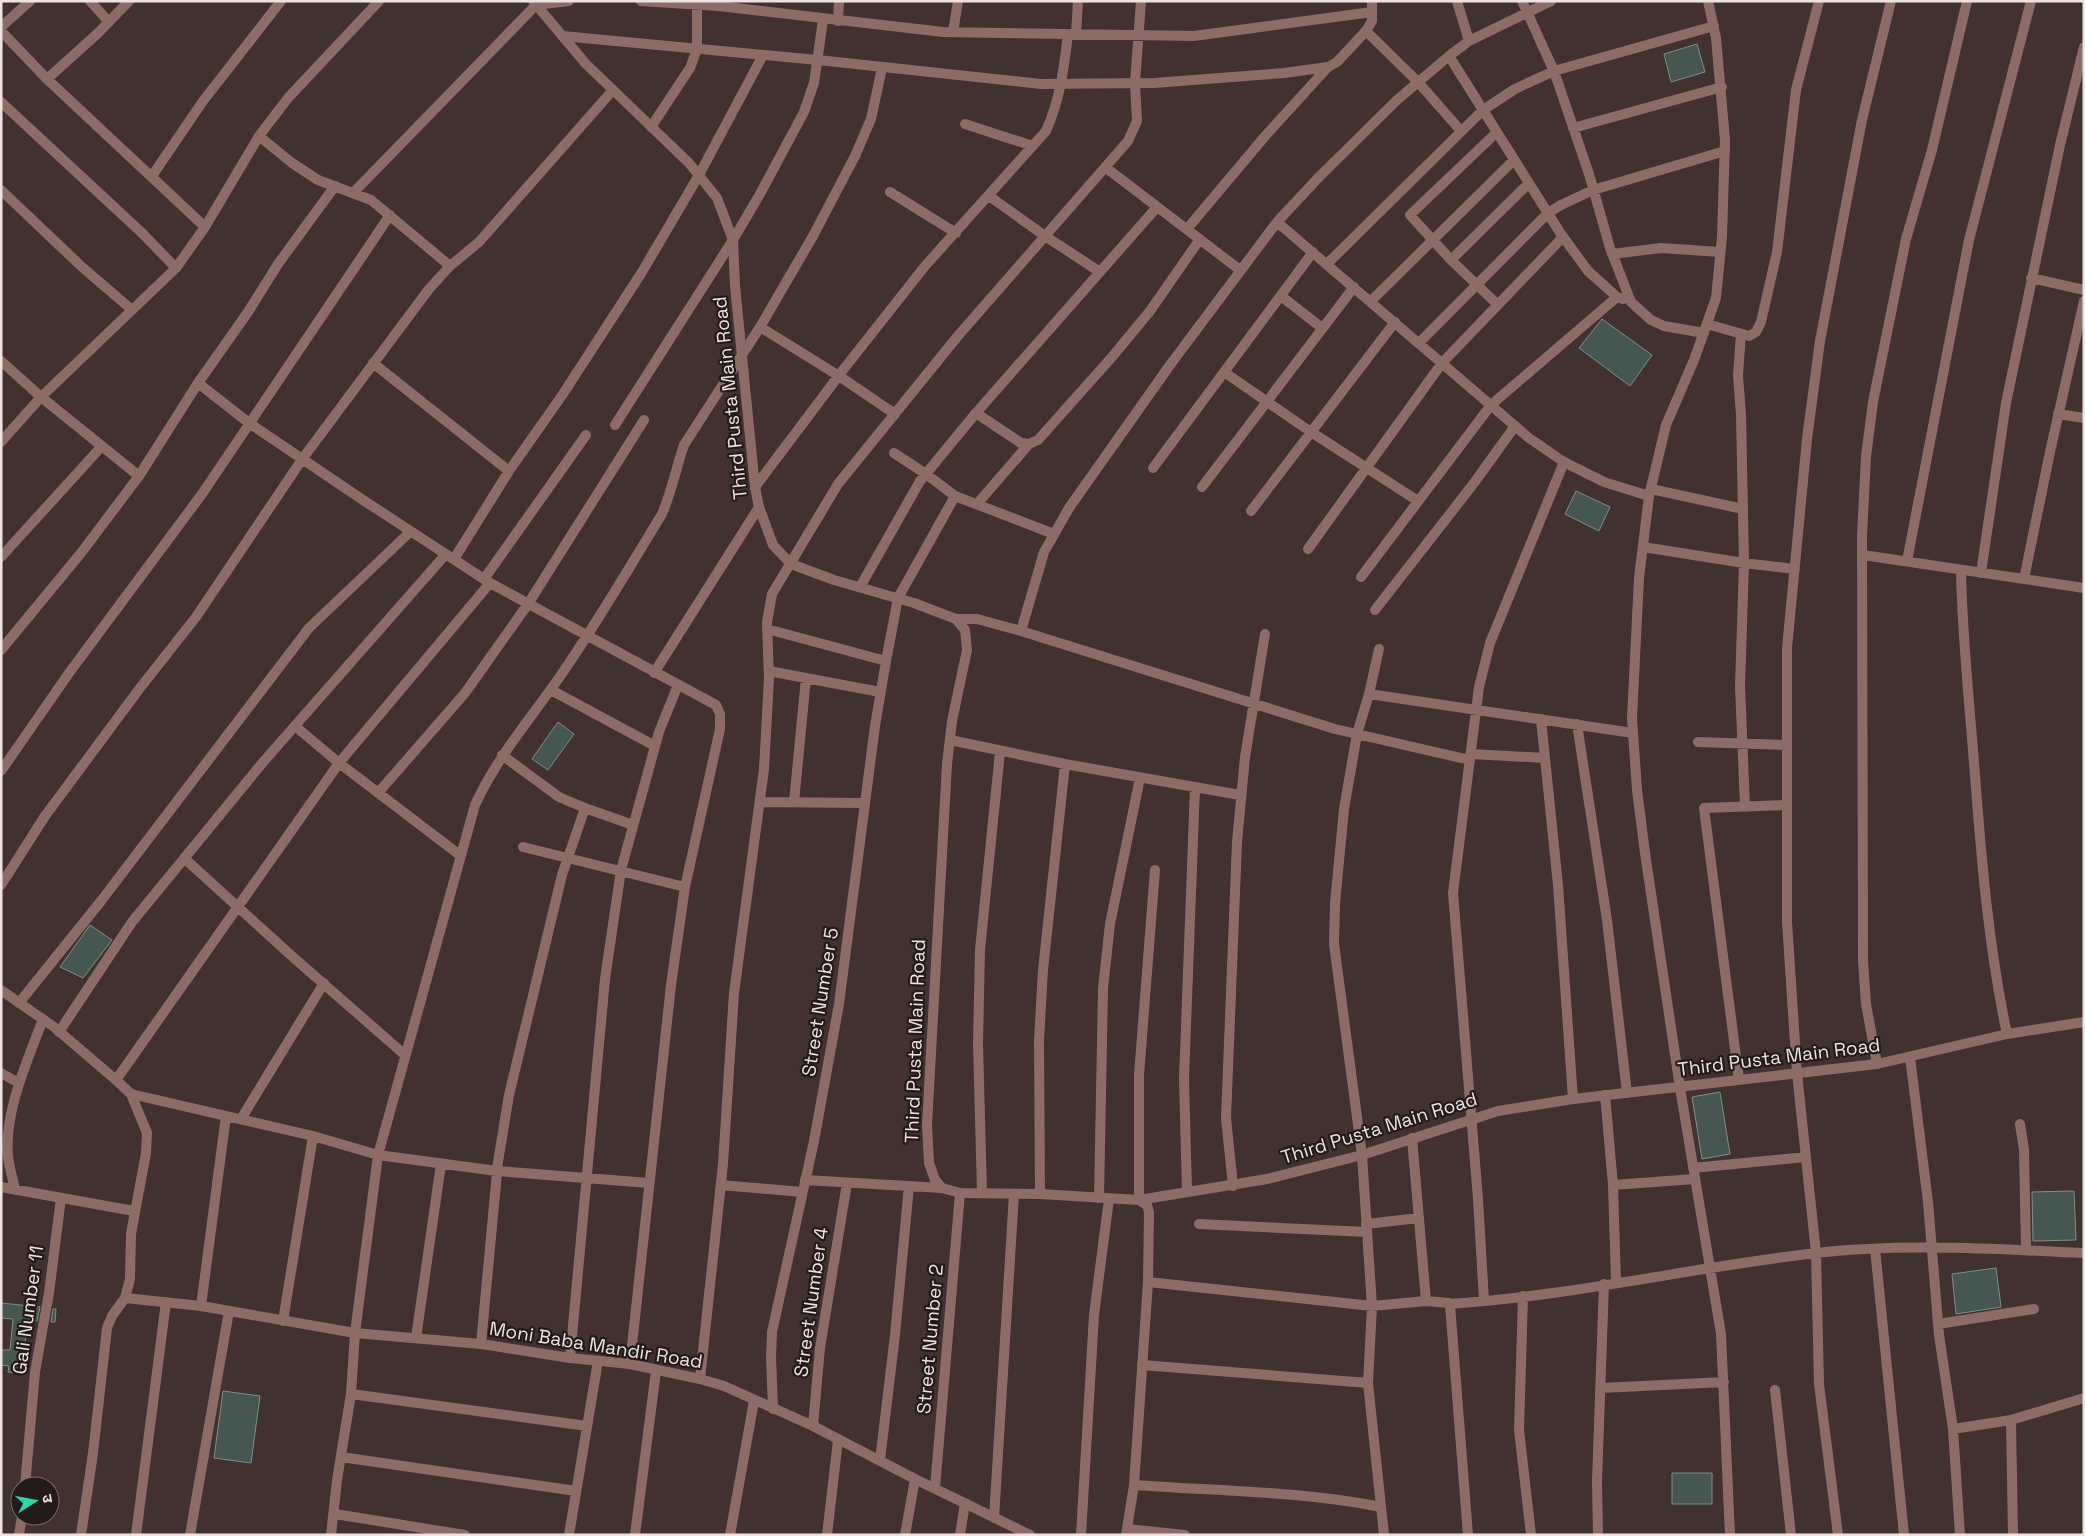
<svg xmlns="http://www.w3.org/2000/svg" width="2085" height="1536" font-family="'Space Grotesk','Noto Sans Devanagari',sans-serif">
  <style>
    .building { fill: #465650; stroke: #7d8f89 }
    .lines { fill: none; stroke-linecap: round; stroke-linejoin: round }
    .minor { stroke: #8d6c67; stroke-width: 10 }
    .tertiary { stroke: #8d6c67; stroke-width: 10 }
    .labels { text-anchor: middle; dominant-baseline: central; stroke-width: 4.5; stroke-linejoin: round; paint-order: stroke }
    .street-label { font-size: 19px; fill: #ede3e1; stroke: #221b1a }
  </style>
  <rect width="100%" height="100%" fill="#41312f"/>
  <path class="building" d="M1697,44L1705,72L1671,82L1664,54Z
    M1602,319L1652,355L1630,386L1579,348Z
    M1576,491L1610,507L1599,531L1565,514Z
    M558,722L574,734L548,770L532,759Z
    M90,925L112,940L83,978L60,967Z
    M1720,1092L1730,1154L1702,1159L1692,1097Z
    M2074,1191L2076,1240L2033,1241L2032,1192Z
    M1996,1268L2001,1307L1956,1314L1952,1274Z
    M1,1303L40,1307L37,1321L28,1320L21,1373L8,1372L9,1366L1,1365V1350H10L13,1319L1,1318Z
    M53,1309H56L55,1322H51Z
    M223,1391L260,1396L251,1463L214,1458Z
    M1672,1473H1712V1504H1672Z"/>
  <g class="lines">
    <path class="minor" d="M90,1L109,22
      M641,1L718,6L943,32L1194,36L1372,12
      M1457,1L1469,41
      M1522,1L1554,71L1589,174L1610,248L1631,302L1651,320L1664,326L1704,333
      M838,21L839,1
      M1,27L30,1
      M1,31L47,79L205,227
      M1366,31L1418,82L1461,131
      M953,32L958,1
      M1076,34L1078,1
      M1449,56L1561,234L1588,271L1617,297L1623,299
      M47,79L97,34L129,1
      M1,102L142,233L176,268
      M965,124L1033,146
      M651,127L690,68L697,49V1
      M1573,128L1722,87
      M259,136L292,163L318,180L371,200L450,266
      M1105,167L1240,270
      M152,176L203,101L281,1
      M1,190L82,267L131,309
      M354,192L536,5L569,1
      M890,192L956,233
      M989,196L1045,236L1100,272
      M1277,222L1529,438L1564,462L1604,482L1649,496
      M1187,229L1266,135L1328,67
      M1612,254L1661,248L1720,252
      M1451,260L1410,215L1497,132
      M1327,264L1483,110L1515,89L1554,71L1714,26
      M2031,278L2084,290
      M1281,296L1322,328
      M1371,301L1514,160
      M1498,305L1451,260L1529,183
      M1707,324L1749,336L1756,332L1761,322L1777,252L1796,90L1819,1
      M760,327L839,376L895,414
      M1741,334L1738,375L1741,415L1744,563L1740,686L1745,807
      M1419,343L1548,213L1561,205L1593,190L1725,151
      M1,361L41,397L139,476
      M373,363L509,471
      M1224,372L1311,432L1418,501
      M198,383L249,423L363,500L490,583L716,705L720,714V729L685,887L671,985L630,1364
      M976,413L1021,443L1029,444L1038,440L1112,357L1150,311L1200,239
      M2058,414L2084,418
      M615,425L733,240L760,194L804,112L814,83L823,20
      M1,442L41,397L176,268L205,227L259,136L288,98L379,1
      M894,453L926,474L955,496
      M1153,468L1313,252
      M755,487L843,370L925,266L1046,131C1060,100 1064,68 1068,34
      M1202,487L1354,287
      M1651,489L1743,509
      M977,504L1029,444
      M1251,511L1395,322
      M1643,547L1744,563L1795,569
      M1308,549L1442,363L1563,237
      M1863,555L2084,588
      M1,557L102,446
      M454,559L509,471L563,394L642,272L699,175L763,55
      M1907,561L1969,240L2031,1
      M1961,570C1962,634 1969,698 1974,763C1981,854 1988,945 2007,1034
      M1981,573L2006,403L2060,145L2084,47
      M1361,577L1491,405L1617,297
      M484,579L586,435
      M2024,579L2050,452L2084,301
      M860,587L920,481L976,413L1157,207
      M1375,610L1474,483L1515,426
      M956,619H977L1021,631L1335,729L1470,760
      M767,629L886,661
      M1021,631L1044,552L1069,508L1170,365L1277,222L1319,177L1397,100L1449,56L1469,41L1551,1
      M1,650L81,553L139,476L198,383L248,312L278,264L335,186
      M769,671L880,692
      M654,673L759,507
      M551,690L655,746
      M1369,694L1379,649
      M1541,719L1558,885L1573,1099
      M1577,724L1607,920L1627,1093
      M295,726L339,763L461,856
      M950,740L1065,764L1240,795
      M1698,742L1787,745
      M1471,754L1545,758
      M502,755L559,797L585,808L633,825
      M1,771L69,673L202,494L390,215
      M378,793L465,693L528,604L644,420
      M761,802L865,803
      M794,802L806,678
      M523,847L685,887
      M184,858L294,958L405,1055
      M1,885L45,816L140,688L196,617L303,458L429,289L450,266L479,242L613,90
      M19,1003L101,901L309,628L410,532
      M59,1032L132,922L264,761L446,554
      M1910,1057L1928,1202L1939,1335L1953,1429L1960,1535
      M1877,1064L1866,1004L1863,961L1862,536L1866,456L1873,402L1906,239L1932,150L1967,1
      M1,1073L19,1083
      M116,1080L339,763L490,583
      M1739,1080L1704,808L1787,805
      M1680,1088L1721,1334L1730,1535
      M131,1094L313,1136L378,1155L497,1171L649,1183
      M1605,1095L1613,1185
      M241,1119L324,983
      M2020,1124L2024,1150L2026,1250
      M1412,1138L1426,1301L1449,1303L1450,1305L1468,1535
      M1693,1168L1806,1157
      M805,1180L942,1188
      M721,1185L802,1192
      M1233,1186L1226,1118L1237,842L1245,757L1265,634
      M1,1187L134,1211
      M15,1190C13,1179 9,1167 8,1156C4,1111 28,1060 43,1019
      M1187,1191L1184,1079L1195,787
      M982,1193L978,1043L980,950L1000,752
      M1040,1194L1039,1040L1043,970L1065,764
      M1099,1198L1103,988L1110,924L1140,778
      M1139,1200V1075L1155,870
      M1199,1224L1367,1232
      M1366,1224L1419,1218
      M1875,1249L1904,1535
      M1148,1282L1372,1306L1426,1301
      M1616,1282L1613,1185L1695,1179
      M1523,1296L1519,1430L1531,1535
      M1484,1301L1478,1199L1453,893L1479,687L1490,643L1564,462
      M1449,1304C1572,1296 1694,1267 1816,1253C1904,1243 1995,1249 2084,1253
      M201,1306L226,1116
      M283,1321L313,1136
      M1938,1324L2034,1309
      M416,1338L441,1164
      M481,1344L498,1162L509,1095L562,875L585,808
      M570,1358L605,979L621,870L659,732L678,685
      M1142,1365L1368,1383
      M700,1379L723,1164L734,993L764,769L769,678L767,622L772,594L838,484L957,337L1128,141L1137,121L1135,83L1141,1
      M1601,1388L1724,1382
      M1775,1390L1791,1535
      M351,1394L587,1426
      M773,1409L771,1356L772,1332L814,1141L839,1004L875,726L886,661L898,598L955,496L1054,534
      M2011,1420L2013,1535
      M813,1426L820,1348L847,1183
      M1953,1429L2011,1420L2084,1398
      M341,1457L576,1491
      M880,1460L895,1335L909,1186
      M1134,1485C1216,1491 1300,1491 1381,1507
      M25,1486L35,1372L49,1293L61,1198
      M935,1488L960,1193
      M335,1514L465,1535
      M994,1518L1014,1194
      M1127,1529L1185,1535
      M19,1535L22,1516
      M81,1535L93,1453L107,1328L112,1316L125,1298
      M136,1535L166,1302
      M190,1535L229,1311
      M331,1535L337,1480L351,1394L355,1333L378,1155L475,805C497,757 531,718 561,675C597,623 629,568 662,514C672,491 676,468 684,445L760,327L813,236L855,156L871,119L882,68
      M569,1535L598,1361
      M635,1535L656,1371
      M730,1535L754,1401
      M827,1535L838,1440
      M905,1535L915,1479
      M960,1535L965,1503
      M1081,1535L1094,1315L1109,1199
      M1384,1535L1368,1383L1372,1306L1362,1155L1334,944L1335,903L1344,809L1357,734L1369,694L1633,733
      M1598,1535L1597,1481L1604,1284
      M1838,1535L1819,1384L1816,1253L1797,1073L1787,922V648L1807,439L1820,341L1862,120L1891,1"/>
    <path class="tertiary" d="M533,1L586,64L689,163L717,198L733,240L735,286L755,487L759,507L773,545L791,564L834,580L914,603L956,619L965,630L967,650L952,721L947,764L927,1125L929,1163L935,1180L942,1188L960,1193L1040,1194L1139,1200L1267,1179L1362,1155L1498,1111L1573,1099L1877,1064L2007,1034L2084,1022
      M562,36L818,60L1041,84L1154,83L1284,73L1328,67L1337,62L1366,31L1372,21V1
      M1,990L54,1027L116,1080L131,1094L147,1133L146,1153L131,1234L130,1279L125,1298L201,1306L355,1333L481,1344L570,1358L630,1364L700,1379L724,1386L813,1426L915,1479L1030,1535
      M1680,1088L1645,853L1637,790L1632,718L1639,578L1649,496L1666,425L1694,360L1716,298L1722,237L1725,140L1716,38L1708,1
      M1126,1535L1134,1485L1148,1282L1149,1212L1147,1205L1139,1200"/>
  </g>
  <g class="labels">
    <g class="street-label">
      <text transform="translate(730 398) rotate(-96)">Third Pusta Main Road</text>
      <text transform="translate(820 1002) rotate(-81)">Street Number 5</text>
      <text transform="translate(915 1041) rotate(-88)">Third Pusta Main Road</text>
      <text transform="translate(1779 1057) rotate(-7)">Third Pusta Main Road</text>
      <text transform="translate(1379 1128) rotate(-17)">Third Pusta Main Road</text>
      <text transform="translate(811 1302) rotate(-82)">Street Number 4</text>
      <text transform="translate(28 1310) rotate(-82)">Gali Number 11</text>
      <text transform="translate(930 1339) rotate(-85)">Street Number 2</text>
      <text transform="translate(596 1345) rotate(9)">Moni Baba Mandir Road</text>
    </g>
  </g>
  <rect width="2085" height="1536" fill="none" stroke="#ede3e1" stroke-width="5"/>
  <g transform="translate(35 1501) rotate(79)"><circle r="24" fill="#221b1a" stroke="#736b6a"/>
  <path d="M0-4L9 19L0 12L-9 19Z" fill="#2cd5ab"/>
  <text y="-8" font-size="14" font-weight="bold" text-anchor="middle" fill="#ede3e1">उ</text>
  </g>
</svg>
